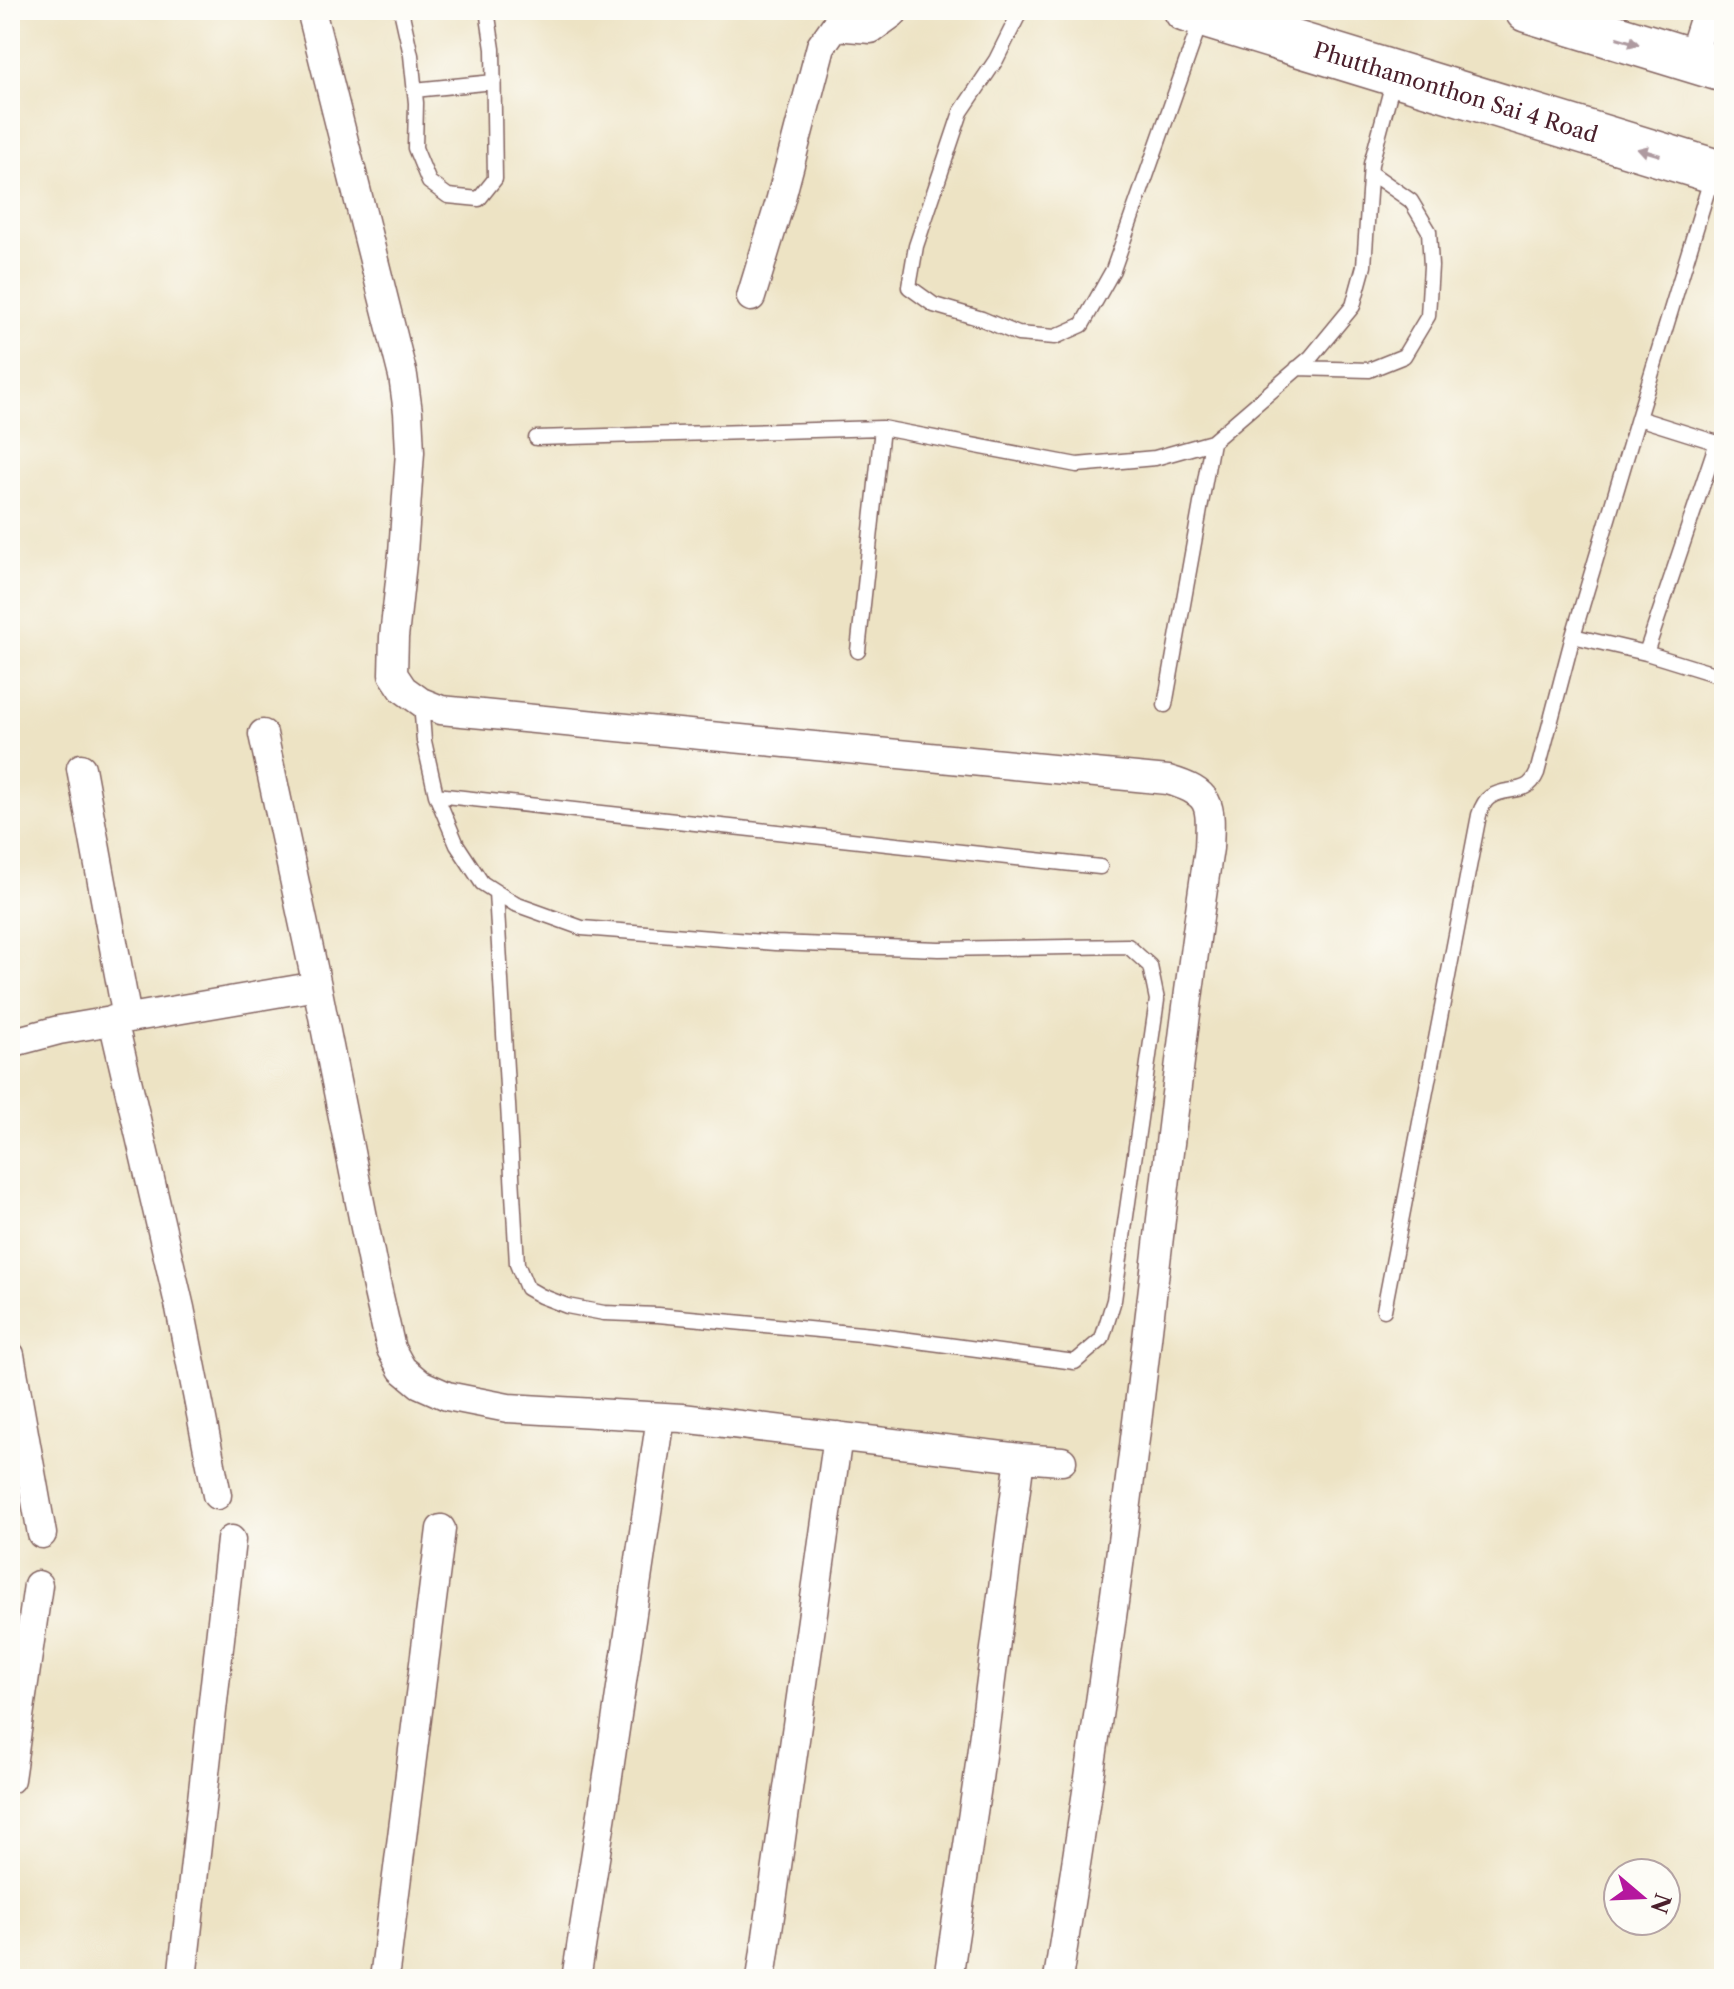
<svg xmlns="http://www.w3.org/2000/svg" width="1734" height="1989" font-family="'Libre Caslon Text',serif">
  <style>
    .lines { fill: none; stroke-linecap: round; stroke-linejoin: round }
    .service-casing { stroke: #836461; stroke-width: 17 }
    .minor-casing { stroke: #836461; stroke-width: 31 }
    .primary-casing { stroke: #836461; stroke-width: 47 }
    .service { stroke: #fff; stroke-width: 14 }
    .minor { stroke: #fff; stroke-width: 28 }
    .primary { stroke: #fff; stroke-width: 44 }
    .oneway { fill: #ae9aa0 }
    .labels { text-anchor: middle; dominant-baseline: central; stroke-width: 8; stroke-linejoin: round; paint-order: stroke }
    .street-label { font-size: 22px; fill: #4a1f2b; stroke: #fdfcf7 }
  </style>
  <rect width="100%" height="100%" fill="#fdfcf7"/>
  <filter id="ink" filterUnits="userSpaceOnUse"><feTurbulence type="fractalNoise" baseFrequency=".0125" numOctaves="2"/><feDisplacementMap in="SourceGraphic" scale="16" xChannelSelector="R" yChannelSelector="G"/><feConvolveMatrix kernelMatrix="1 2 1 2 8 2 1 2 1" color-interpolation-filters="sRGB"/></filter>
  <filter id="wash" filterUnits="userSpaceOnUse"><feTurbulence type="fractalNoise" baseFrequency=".006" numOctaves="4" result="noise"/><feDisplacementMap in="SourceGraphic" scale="32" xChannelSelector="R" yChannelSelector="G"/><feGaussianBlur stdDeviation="1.8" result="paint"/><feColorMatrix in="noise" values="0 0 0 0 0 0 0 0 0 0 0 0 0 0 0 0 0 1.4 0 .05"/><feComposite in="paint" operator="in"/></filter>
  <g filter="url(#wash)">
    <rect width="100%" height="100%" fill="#ede3c4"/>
  </g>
  <g filter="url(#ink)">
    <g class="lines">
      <g class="service-casing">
        <path id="service" d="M401,10L411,55L416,103L415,148L429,182L448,196L479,199L495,179L493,49L487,10
          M1021,10L996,60L961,112L916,246L909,287L934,305L982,319L1018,334L1055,337L1082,325L1113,270L1201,20
          M414,90L494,82
          M1712,176L1638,418L1724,445
          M1297,368L1369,370L1404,356L1428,316L1431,266L1429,231L1411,201L1371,173
          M536,438L882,428L1077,465L1155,458L1212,442L1311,357L1353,306L1364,266L1371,164L1394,78
          M1573,636L1646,653L1724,677
          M858,651L882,428
          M1646,653L1717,442
          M421,702L424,741L436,795L457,845L482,883L515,904L582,928L775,943L939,949L1128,946L1150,966L1157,1000L1114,1300L1102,1339L1075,1362L872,1335L658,1315L604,1313L567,1306L541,1296L527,1288L517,1264L496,892
          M1165,705L1212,442
          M436,795L1100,867
          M1384,1310L1479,815C1481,809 1484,801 1490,797C1507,785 1527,797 1537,773L1573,636L1638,418"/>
      </g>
      <g class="minor-casing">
        <path id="minor" d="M311,10L403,376L408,412L410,452L403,553L394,637L393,674L403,689L421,702L441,710L1168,780C1213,793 1211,805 1209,848C1178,1055 1157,1263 1131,1471C1110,1641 1085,1810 1058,1979
          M1691,60L1707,10
          M751,297L780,202L821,46L835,26L871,29L893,13L894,10
          M81,768L127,1018
          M317,986L376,1283L391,1349L402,1369L420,1384L447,1396L508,1408L682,1418L1020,1458L1062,1461
          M113,1020L180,1308L217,1495
          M10,1043L59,1030L317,986L263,734
          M10,1355L42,1534
          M10,1779L38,1585
          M182,1979L231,1540
          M384,1979L441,1529
          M576,1979L608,1776L661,1417
          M761,1979L838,1436
          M948,1979L978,1779L1020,1458"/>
      </g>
      <g class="primary-casing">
        <g id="primary">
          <path id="s1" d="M1186,10L1724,174"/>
          <path d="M1527,10L1724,70"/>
        </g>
      </g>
      <use href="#service" class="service"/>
      <use href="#minor" class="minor"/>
      <use href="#primary" class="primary"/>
    </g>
    <defs><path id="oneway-solid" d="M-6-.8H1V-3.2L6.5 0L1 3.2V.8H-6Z" transform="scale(2)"/></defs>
    <g class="oneway">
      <use href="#oneway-solid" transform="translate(1628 41) rotate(17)"/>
      <use href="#oneway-solid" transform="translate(1649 152) rotate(-163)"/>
    </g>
  </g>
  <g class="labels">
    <g class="street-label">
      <text stroke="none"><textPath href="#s1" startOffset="282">Phutthamonthon Sai 4 Road</textPath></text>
    </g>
  </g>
  <rect width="1734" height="1989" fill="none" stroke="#fdfcf7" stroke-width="40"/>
  <g transform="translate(1642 1897) rotate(109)"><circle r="38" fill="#fdfcf7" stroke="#b5a4a5" stroke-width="2"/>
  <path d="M0-6L14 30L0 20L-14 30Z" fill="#b5179e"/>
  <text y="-12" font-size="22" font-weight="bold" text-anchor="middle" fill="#4a1f2b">N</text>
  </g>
</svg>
